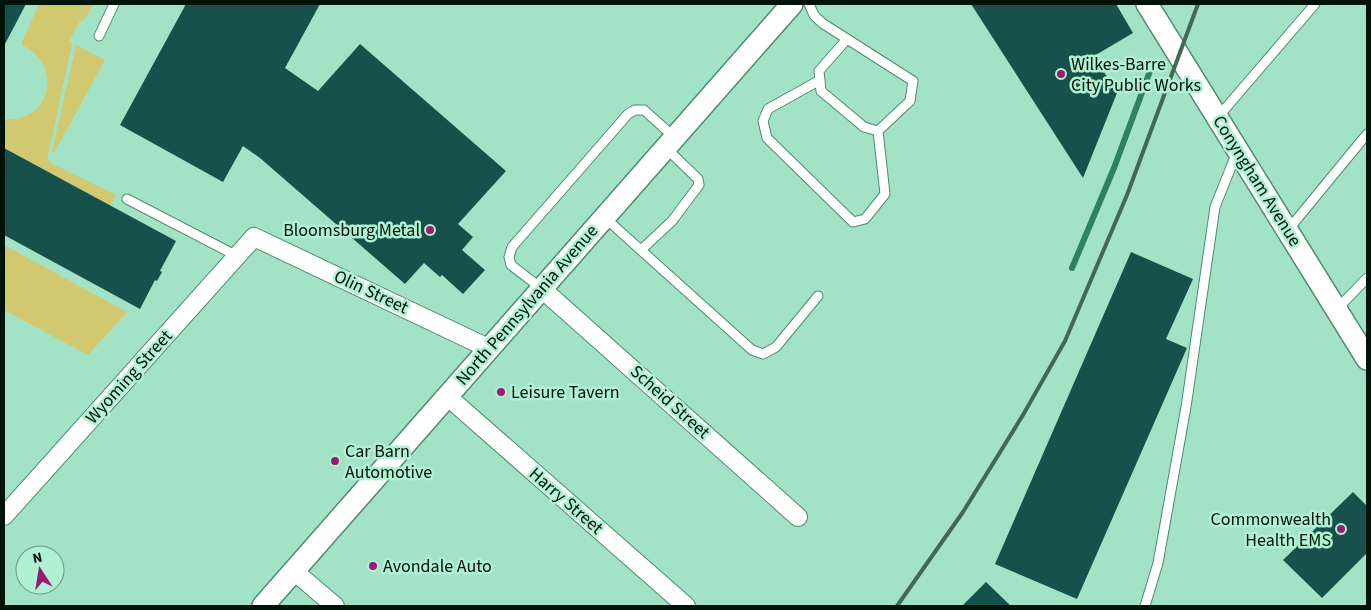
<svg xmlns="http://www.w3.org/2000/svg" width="1371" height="610" font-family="'Source Sans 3',sans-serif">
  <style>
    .green { fill: #d1c86f }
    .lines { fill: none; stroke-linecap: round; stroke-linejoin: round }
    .stream { stroke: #2e8260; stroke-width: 6 }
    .building { fill: #16524b }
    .service-casing { stroke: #4d8b70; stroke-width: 11 }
    .minor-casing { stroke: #4d8b70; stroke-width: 20 }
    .tertiary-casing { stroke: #4d8b70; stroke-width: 24 }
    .service { stroke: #fff; stroke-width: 9 }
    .minor { stroke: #fff; stroke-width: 18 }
    .tertiary { stroke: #fff; stroke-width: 21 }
    .rail { stroke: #436856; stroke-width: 4 }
    .poi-dot { fill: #991c73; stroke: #b0f1d2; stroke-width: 2 }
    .labels { text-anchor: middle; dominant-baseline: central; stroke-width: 5; stroke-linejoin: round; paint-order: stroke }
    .poi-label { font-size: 18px; fill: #001309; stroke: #b0f1d2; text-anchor: start }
    .street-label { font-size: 18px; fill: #001309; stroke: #b0f1d2 }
  </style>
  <rect width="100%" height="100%" fill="#a3e3c5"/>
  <path class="green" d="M39,4H93L87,16L82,21L66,13L80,21L69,42L72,44L48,155V160L53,164L116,195L110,205L4,148V119C50,124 65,66 22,45V42Z
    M76,45L105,60L54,153L52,152Z
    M4,245L127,312L88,355L4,310Z"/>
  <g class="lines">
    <path class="stream" d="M1072,268L1114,168L1150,71"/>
  </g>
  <path class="building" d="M4,4H26L4,46Z
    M186,4H320L285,68L318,91L360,44L506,171L458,224L473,237L462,250L485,270L463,294L442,275L440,277L424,263L405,284L260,158L243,146L223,182L120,125Z
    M971,4H1116L1133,33L1094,56L1117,93L1083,178Z
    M4,148L176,241L160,271L162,272L157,281L155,280L140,309L4,235Z
    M1131,252L1193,279L1166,339L1187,348L1077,599L995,564Z
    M1353,492L1367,506V553L1322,598L1283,560Z
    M986,582L1011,606H962Z"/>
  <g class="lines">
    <g class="service-casing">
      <path id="service" d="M809,4L814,15L822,23L913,81L910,101L878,131L864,127L821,91L819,71L847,39
        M99,36L114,4
        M820,80L768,109L763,121L767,138L853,222L865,219L885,194L878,131
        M1218,117L1315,4
        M127,199L237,256
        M604,217L752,350L763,354L776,347L818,296
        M1288,230L1367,134
        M641,250L672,221L699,185L698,179L665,147
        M541,288L511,265L509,257L512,247L628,114L635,110H644L674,137
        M1337,309L1367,278
        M1145,606L1158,563L1186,407L1215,207L1237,152"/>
    </g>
    <g class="minor-casing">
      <path id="minor" d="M541,288L798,517
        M447,396L686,606
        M4,516L254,237L488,348
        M294,571L335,606"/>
    </g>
    <g class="tertiary-casing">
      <path id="tertiary" d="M1147,4L1367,359
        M263,606L792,4"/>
    </g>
    <use href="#service" class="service"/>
    <use href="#minor" class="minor"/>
    <use href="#tertiary" class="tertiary"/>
    <path class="rail" d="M897,606L963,512L1023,415L1065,341L1127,195L1198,4"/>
  </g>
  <g class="poi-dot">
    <circle cx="1061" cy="74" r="5"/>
    <circle cx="430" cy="230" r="5"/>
    <circle cx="501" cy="392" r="5"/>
    <circle cx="335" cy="461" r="5"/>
    <circle cx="1341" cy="529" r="5"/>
    <circle cx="373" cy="566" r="5"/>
  </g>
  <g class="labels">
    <g class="poi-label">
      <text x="1071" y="64">Wilkes-Barre<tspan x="1071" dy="21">City Public Works</tspan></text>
      <text x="420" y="230" text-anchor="end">Bloomsburg Metal</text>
      <text x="511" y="392">Leisure Tavern</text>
      <text x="345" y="451">Car Barn<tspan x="345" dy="21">Automotive</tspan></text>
      <text x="1331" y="519" text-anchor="end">Commonwealth<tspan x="1331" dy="21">Health EMS</tspan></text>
      <text x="383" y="566">Avondale Auto</text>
    </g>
    <g class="street-label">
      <text transform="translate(1257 181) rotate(58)">Conyngham Avenue</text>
      <text transform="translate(371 292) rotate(25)">Olin Street</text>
      <text transform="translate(527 305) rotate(-49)">North Pennsylvania Avenue</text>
      <text transform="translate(129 377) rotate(-48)">Wyoming Street</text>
      <text transform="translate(670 402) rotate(42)">Scheid Street</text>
      <text transform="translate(566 501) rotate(41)">Harry Street</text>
    </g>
  </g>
  <rect width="1371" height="610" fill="none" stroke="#001309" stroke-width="10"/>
  <g transform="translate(40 570) rotate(348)"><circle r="24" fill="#b0f1d2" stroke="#6a9882"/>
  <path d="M0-4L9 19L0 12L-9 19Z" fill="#991c73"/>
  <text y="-8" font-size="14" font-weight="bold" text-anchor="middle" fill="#001309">N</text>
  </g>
</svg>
